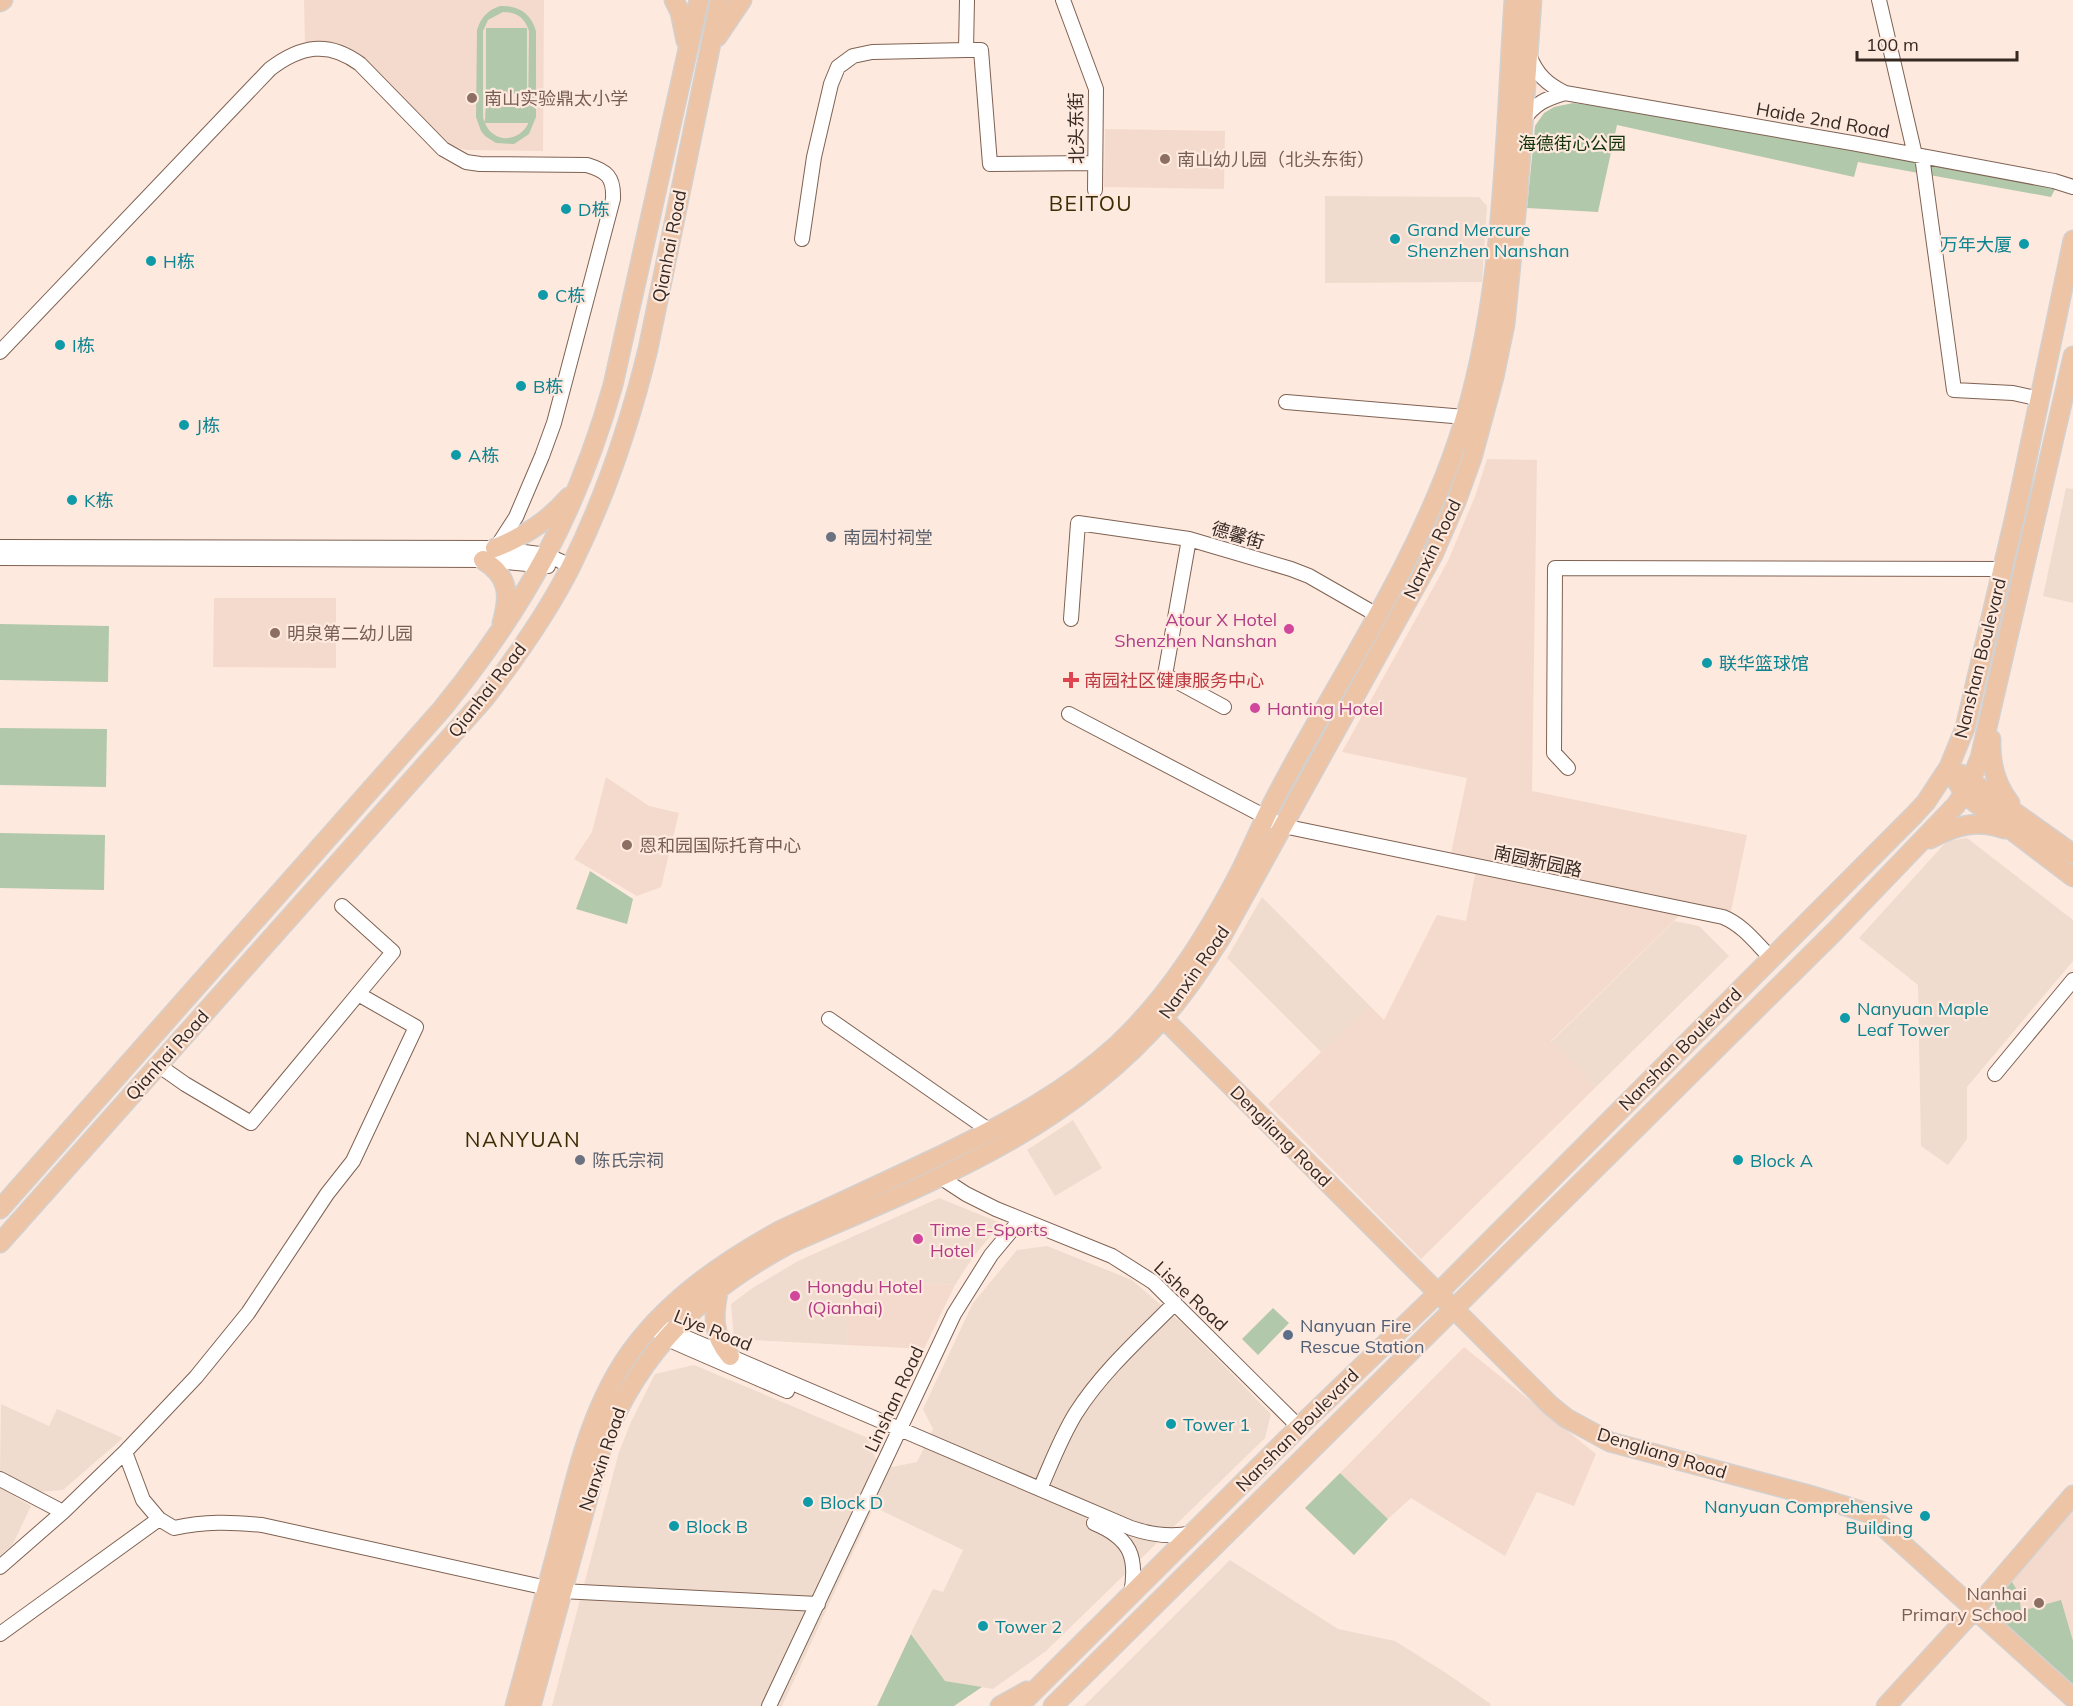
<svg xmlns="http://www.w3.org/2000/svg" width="2073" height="1706" font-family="Mulish,'Noto Sans SC',sans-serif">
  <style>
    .commercial { fill: #f0dcce }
    .built { fill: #f3dacd }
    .green { fill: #b2c8ab; fill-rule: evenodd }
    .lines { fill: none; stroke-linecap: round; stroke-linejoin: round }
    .minor-casing { stroke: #7f6252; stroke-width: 16 }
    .major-casing { stroke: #d3d0ce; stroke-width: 21 }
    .minor { stroke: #fff; stroke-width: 14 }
    .major { stroke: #edc4a6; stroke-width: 18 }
    .education-dot { fill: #8d6e63; stroke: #fee9df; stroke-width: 2 }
    .culture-dot { fill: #0f9aa8; stroke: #fee9df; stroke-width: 2 }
    .worship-dot { fill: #6b7280; stroke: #fee9df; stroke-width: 2 }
    .hotel-dot { fill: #d1479c; stroke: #fee9df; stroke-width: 2 }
    .health-dot { fill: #e0444e; stroke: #fee9df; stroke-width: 2 }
    .service-dot { fill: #5c6f8a; stroke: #fee9df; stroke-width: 2 }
    .labels { text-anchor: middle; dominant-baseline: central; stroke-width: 4.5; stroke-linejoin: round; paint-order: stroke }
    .education-label { font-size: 18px; fill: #785e54; stroke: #fee9df; text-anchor: start }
    .street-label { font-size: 18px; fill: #352922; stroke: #fee9df }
    .park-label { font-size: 18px; fill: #113206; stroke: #fee9df }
    .culture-label { font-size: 18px; fill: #0d838f; stroke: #fee9df; text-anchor: start }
    .worship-label { font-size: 18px; fill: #5b616d; stroke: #fee9df; text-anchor: start }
    .hotel-label { font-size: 18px; fill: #b23c85; stroke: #fee9df; text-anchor: start }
    .health-label { font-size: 18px; fill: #be3a42; stroke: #fee9df; text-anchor: start }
    .service-label { font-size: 18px; fill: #4e5e75; stroke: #fee9df; text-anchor: start }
    .quarter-label { font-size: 21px; letter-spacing: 1.5px; fill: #3b2d03; stroke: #fee9df }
  </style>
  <rect width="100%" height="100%" fill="#fee9df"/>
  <path class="commercial" d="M1325,196L1479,197L1487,206L1482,282L1325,283Z
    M2066,488L2073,489V603L2043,596Z
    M1967,838L2073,920V961L1967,1087V1139L1948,1165L1921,1146L1918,985L1859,938L1947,841Z
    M1262,897L1369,1005L1321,1052L1227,958Z
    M1674,921L1699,926L1729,956L1596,1087L1551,1042Z
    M1073,1120L1102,1168L1055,1196L1027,1150Z
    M939,1198L1001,1223L973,1257L955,1285L851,1280L847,1345L734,1339L731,1304L751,1289L798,1261Z
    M1047,1246L1132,1280L1184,1325L1271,1414L1265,1438L1046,1651L993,1689L945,1681L911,1633L933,1589L943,1592L963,1550L874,1507L782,1706H552L619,1452L631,1422L655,1374L694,1365L868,1438L875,1458L892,1467L917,1462L933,1429L923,1409L973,1303L1017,1250Z
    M1,1404L49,1426L57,1409L123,1438L63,1490L38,1492L0,1471Z
    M0,1488L31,1506L13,1544L0,1556Z
    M1230,1560L1338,1629L1395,1641L1446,1673L1491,1704L1490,1706H1084Z"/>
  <path class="built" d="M304,0H544L543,151L467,150L453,147L438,136L363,60L321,42H305Z
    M1105,129L1225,131L1224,189L1104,187Z
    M1487,459L1537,460L1532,791L1747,835L1731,911L1692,903L1551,1041L1596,1087L1421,1259L1268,1104L1369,1005L1384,1020L1437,915L1466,921L1478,859L1451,853L1467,778L1342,752L1448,561L1476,494Z
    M214,598H336V668L213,667Z
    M606,777L649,806L679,813L661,887L637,896L574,859L592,832Z
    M850,1280L955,1285L924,1349L847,1345Z
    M1464,1347L1596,1454L1574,1506L1537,1492L1505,1556L1411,1498L1388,1519L1340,1473Z
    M2073,1510V1675L2003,1592Z"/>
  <path class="green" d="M500,6C518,5 531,13 536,31V117L529,134L514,144L496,143L485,136L481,131L476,117L477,30C481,17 488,10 500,6ZM503,12C517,12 525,18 529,31L528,121V100H486L485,122L483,118V31L488,20ZM485,123H528V124C518,143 493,143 485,123Z
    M486,28H527V94H486Z
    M1573,103L1620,109L1817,141L2056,187L2051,197L1858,162L1854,177L1617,125L1598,212L1527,208L1535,126L1544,113L1554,107Z
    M0,624L109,626L108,682L0,680Z
    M0,728L107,729L106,787L0,785Z
    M0,833L105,835L104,890L0,888Z
    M590,871L633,899L627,924L576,909Z
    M1273,1308L1289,1323L1258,1355L1242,1339Z
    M1340,1473L1388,1519L1354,1555L1305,1508Z
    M2010,1579L2019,1593L2021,1611L2061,1600L2073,1641V1686L1995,1618V1598Z
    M911,1634L945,1681L982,1687L954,1706H877Z"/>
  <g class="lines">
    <g class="minor-casing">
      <path id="minor" d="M967,0L966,50H981L990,164L1095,163
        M1063,0L1096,89L1095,190
        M1879,0L1915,155
        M1529,55C1537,75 1547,84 1565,93L1852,143L2054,181L2073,187
        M1523,120C1536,103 1545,99 1565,93
        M1922,156L1954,390L2013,393L2040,399
        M802,239L814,157L831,84L838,67L853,56L872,52L966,50
        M0,352L270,69C300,46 328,40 360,64L443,149L466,162L480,164L587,165C607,171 614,177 613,199L554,423L542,456L516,517L496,548
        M1286,402L1465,417
        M1189,539L1165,675L1224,707
        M0,547L495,548L547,555L571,566
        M0,558L483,560L548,566
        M1071,619L1078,523L1189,539L1291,569L1309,576L1377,615
        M1069,714L1283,826L1723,917C1743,925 1756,943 1771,958
        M1568,768L1554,753L1555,568L2003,569
        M829,1019L990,1131
        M158,1065L185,1084L251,1123L358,994
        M1995,1074L2073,980
        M940,1177L966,1194L996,1209L1112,1256L1153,1282L1299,1427
        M666,1329L1131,1528C1152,1535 1171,1538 1192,1533
        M660,1333L665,1338L690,1349L787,1391
        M125,1452L143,1500L159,1519
        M0,1479L63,1512
        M1040,1489C1051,1464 1061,1437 1076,1413C1102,1372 1140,1338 1175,1303
        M1094,1523C1130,1538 1138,1556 1131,1594
        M0,1567L63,1512L125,1452L196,1377L248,1313L327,1194L353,1161L416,1027L358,994L393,952L342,906
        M561,1591L818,1604
        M0,1634L159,1519L174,1528C205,1521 232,1522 262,1525L547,1588
        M769,1706L954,1314L991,1255L1020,1220"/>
    </g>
    <g class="major-casing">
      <path id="major" d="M674,0L680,12L686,41
        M0,2L3,0
        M717,37L742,0
        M495,548C525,536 548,521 569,497
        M483,560C509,576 510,595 502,623
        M1991,739C1990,763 1995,784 2010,803
        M1949,767L1964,794L2073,877
        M1961,774L2073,854
        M1930,839C1954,826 1977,819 2004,829
        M1163,1018L1550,1405L1566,1418L1610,1442L1813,1496L1868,1513L2073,1698
        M0,1209L442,709C525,607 577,512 613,385L699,0
        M0,1243L485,698C517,656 549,611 572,564C606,495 630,423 648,349L720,0
        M719,1288C713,1315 712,1335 730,1356
        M515,1706C530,1652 544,1598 559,1543C575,1480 589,1415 625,1360C663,1303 721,1263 781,1230C837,1204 892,1179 948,1152C1007,1123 1067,1091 1116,1046C1169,997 1207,935 1240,872C1254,844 1265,816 1280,789C1341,674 1416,565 1458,440C1505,299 1504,147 1514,0
        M531,1706L603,1443C640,1350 703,1290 789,1244C927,1183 1061,1135 1164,1017C1186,992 1204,964 1222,936L1433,555L1456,502L1472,458L1494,377L1505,324L1518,194L1532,0
        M1000,1706L1027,1691
        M1019,1706L1299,1427L1438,1293L1914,815L1926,802L1949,767L1965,728L2015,516L2073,240
        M1053,1706L1834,932L1956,805L1968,787L1980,758L2073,356
        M1886,1706L1975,1609L2073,1495"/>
    </g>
    <use href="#minor" class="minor"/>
    <use href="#major" class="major"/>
  </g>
  <g class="education-dot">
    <circle cx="472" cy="98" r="6"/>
    <circle cx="1165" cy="159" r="6"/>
    <circle cx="275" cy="633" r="6"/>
    <circle cx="627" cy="845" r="6"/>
    <circle cx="2039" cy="1603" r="6"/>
  </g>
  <g class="culture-dot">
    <circle cx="566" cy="209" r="6"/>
    <circle cx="1395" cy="239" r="6"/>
    <circle cx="2024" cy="244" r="6"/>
    <circle cx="151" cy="261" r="6"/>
    <circle cx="543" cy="295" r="6"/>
    <circle cx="60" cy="345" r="6"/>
    <circle cx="521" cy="386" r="6"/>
    <circle cx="184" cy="425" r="6"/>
    <circle cx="456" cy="455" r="6"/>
    <circle cx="72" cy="500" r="6"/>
    <circle cx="1707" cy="663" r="6"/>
    <circle cx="1845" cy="1018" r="6"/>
    <circle cx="1738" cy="1160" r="6"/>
    <circle cx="1171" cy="1424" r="6"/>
    <circle cx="808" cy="1502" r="6"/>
    <circle cx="1925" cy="1516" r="6"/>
    <circle cx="674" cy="1526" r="6"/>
    <circle cx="983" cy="1626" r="6"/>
  </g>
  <g class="worship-dot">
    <circle cx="831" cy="537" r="6"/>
    <circle cx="580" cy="1160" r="6"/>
  </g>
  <g class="hotel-dot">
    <circle cx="1289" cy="629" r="6"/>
    <circle cx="1255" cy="708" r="6"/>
    <circle cx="918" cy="1239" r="6"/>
    <circle cx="795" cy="1296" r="6"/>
  </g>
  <path class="health-dot" d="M1068 671h6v6h6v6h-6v6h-6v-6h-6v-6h6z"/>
  <circle class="service-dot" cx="1288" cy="1335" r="6"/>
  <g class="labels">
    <g class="education-label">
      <text x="484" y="98">南山实验鼎太小学</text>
      <text x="1177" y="159">南山幼儿园（北头东街）</text>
      <text x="287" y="633">明泉第二幼儿园</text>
      <text x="639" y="845">恩和园国际托育中心</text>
      <text x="2027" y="1593" text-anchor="end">Nanhai<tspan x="2027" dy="21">Primary School</tspan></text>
    </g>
    <g class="street-label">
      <text transform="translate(1823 120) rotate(10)">Haide 2nd Road</text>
      <text transform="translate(1076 128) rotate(-91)">北头东街</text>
      <text transform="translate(669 246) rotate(-79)">Qianhai Road</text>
      <text transform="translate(1238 535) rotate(16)">德馨街</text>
      <text transform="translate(1432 549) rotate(-64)">Nanxin Road</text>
      <text transform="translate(1980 658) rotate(-76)">Nanshan Boulevard</text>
      <text transform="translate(487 690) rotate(-52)">Qianhai Road</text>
      <text transform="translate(1538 861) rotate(12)">南园新园路</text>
      <text transform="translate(1194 972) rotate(-55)">Nanxin Road</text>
      <text transform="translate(1680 1049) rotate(-45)">Nanshan Boulevard</text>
      <text transform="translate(167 1055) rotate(-48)">Qianhai Road</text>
      <text transform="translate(1281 1136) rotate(45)">Dengliang Road</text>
      <text transform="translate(1191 1296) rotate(43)">Lishe Road</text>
      <text transform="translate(713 1330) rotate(22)">Liye Road</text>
      <text transform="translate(894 1399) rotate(-65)">Linshan Road</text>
      <text transform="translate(1297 1430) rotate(-45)">Nanshan Boulevard</text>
      <text transform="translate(1662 1453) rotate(17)">Dengliang Road</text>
      <text transform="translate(602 1459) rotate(-71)">Nanxin Road</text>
    </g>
    <g class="park-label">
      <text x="1572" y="143">海德街心公园</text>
    </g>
    <g class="culture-label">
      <text x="578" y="209">D栋</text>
      <text x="1407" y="229">Grand Mercure<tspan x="1407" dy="21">Shenzhen Nanshan</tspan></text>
      <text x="2012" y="244" text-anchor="end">万年大厦</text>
      <text x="163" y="261">H栋</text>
      <text x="555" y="295">C栋</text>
      <text x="72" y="345">I栋</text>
      <text x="533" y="386">B栋</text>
      <text x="196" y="425">J栋</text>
      <text x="468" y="455">A栋</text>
      <text x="84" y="500">K栋</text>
      <text x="1719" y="663">联华篮球馆</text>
      <text x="1857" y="1008">Nanyuan Maple<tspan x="1857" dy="21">Leaf Tower</tspan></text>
      <text x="1750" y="1160">Block A</text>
      <text x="1183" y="1424">Tower 1</text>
      <text x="820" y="1502">Block D</text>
      <text x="1913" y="1506" text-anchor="end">Nanyuan Comprehensive<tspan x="1913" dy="21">Building</tspan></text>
      <text x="686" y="1526">Block B</text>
      <text x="995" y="1626">Tower 2</text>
    </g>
    <g class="worship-label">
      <text x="843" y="537">南园村祠堂</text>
      <text x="592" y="1160">陈氏宗祠</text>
    </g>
    <g class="hotel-label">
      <text x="1277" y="619" text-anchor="end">Atour X Hotel<tspan x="1277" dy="21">Shenzhen Nanshan</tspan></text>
      <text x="1267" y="708">Hanting Hotel</text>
      <text x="930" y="1229">Time E-Sports<tspan x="930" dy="21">Hotel</tspan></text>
      <text x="807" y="1286">Hongdu Hotel<tspan x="807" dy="21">(Qianhai)</tspan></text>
    </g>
    <g class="health-label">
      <text x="1084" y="680">南园社区健康服务中心</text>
    </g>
    <g class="service-label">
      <text x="1300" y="1325">Nanyuan Fire<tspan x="1300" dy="21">Rescue Station</tspan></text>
    </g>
    <g class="quarter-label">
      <text x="1091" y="203">BEITOU</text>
      <text x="523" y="1139">NANYUAN</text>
    </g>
  </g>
  <path d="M1857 51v9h160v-9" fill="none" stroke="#352922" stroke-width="3"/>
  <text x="1866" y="51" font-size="18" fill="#352922" stroke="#fee9df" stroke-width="4.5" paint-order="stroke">100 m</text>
</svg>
